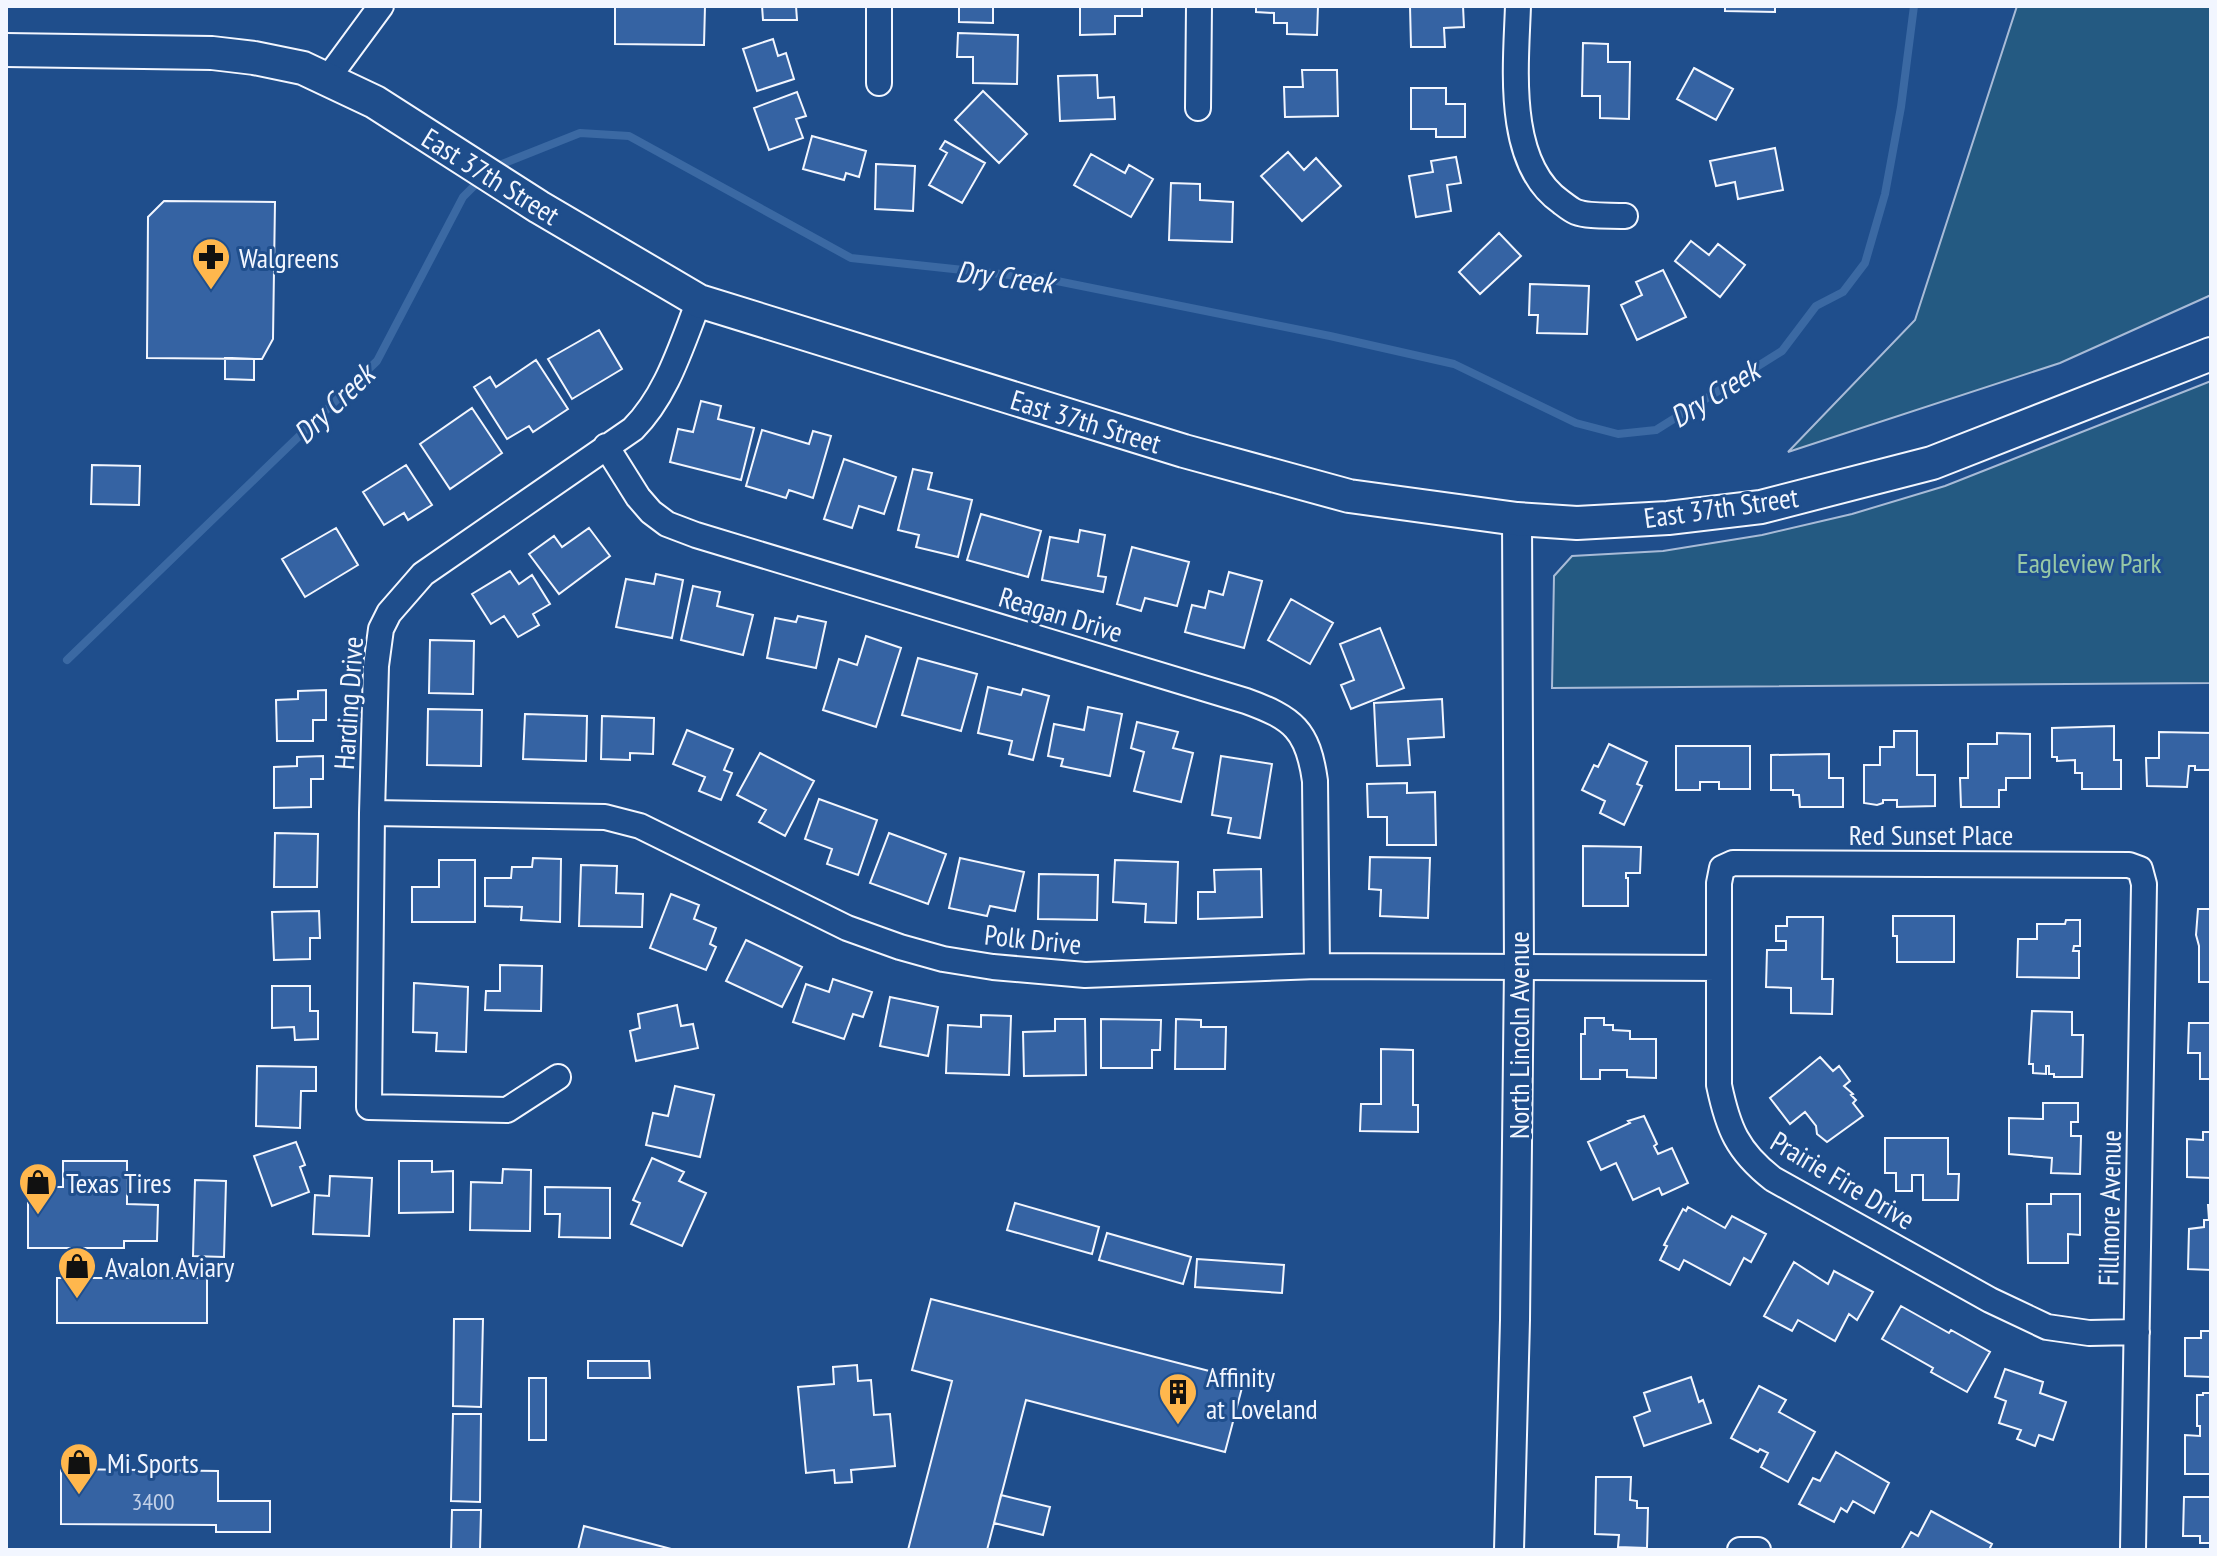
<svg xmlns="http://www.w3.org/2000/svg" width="2217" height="1556" font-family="'PT Sans Narrow',sans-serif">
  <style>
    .green { fill: #245a82; stroke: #a8bbd7; stroke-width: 2 }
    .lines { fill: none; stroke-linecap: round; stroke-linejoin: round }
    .stream { stroke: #3b69a3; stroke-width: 8 }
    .building { fill: #3563a3; stroke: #f2f6ff; stroke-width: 2 }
    .minor-casing { stroke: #f2f6ff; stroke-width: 28 }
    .tertiary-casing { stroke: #f2f6ff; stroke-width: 32 }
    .secondary-casing { stroke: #f2f6ff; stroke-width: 36 }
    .minor { stroke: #1f4e8c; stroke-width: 24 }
    .tertiary { stroke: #1f4e8c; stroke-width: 28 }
    .secondary { stroke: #1f4e8c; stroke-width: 32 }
    .labels { text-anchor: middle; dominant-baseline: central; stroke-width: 6; stroke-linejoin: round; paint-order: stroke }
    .number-label { font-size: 24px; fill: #c3d1e8 }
    .street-label { font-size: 28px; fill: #f2f6ff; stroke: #1f4e8c }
    .poi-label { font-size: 28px; fill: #f2f6ff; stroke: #1f4e8c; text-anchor: start }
    .park-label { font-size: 28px; fill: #97c8a6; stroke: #1f4e8c }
    .water-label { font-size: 30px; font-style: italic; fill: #f2f6ff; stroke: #1f4e8c }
  </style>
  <rect width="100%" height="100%" fill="#1f4e8c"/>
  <path class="green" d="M2017,6H2211V295L2060,363L1788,452L1915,320Z
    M2211,381V683L1552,688L1554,576L1572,556L1663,551L1762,535L1852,514L1945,486Z"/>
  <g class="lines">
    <path class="stream" d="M492,168L580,133L629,136L851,258L1047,279L1330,336L1454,364L1576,423L1618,434L1656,430L1782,351L1816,306L1843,292L1865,263L1885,194L1901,107L1914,6
      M67,660L377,361L463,197L482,178"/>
  </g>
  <path class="building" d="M615,6H705L704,45L615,44Z
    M762,6H796L797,20H763Z
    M959,6H993V23L959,22Z
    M1080,6H1142V16H1115V34L1080,35Z
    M1256,6H1318L1317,35L1287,34V23H1274V13L1256,12Z
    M1410,6H1463L1464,27L1444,28L1445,47H1411Z
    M1725,6H1775V12L1725,11Z
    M958,33L1018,35L1017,84L973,83V57H957Z
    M773,39L778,56L786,53L794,79L757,91L743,49Z
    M1583,43L1608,44V62H1630L1629,119L1600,118V96H1582Z
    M1694,68L1733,89L1716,120L1677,99Z
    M1302,70H1337L1338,116L1285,117L1284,87H1303Z
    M1097,75L1098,98L1114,97L1115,119L1060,121L1058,76Z
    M1411,88H1446V104H1465V137H1436V129H1411Z
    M983,91L1027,134L999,163L955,120Z
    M797,92L806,116L796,119L803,138L769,150L754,108Z
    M812,136L866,151L859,177L846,173L844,180L803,169Z
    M945,141L985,163L962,203L929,185L947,153L940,149Z
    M1775,148L1783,190L1738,199L1735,182L1716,186L1710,161Z
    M1288,152L1304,170L1316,158L1341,186L1302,221L1261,176Z
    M1091,154L1125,173L1129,165L1153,179L1131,217L1074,185Z
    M1456,157L1461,183L1447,185L1451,211L1416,217L1409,176L1433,172L1431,161Z
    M876,164L915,166L913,211L875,209Z
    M1171,183L1200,184V200L1233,202L1232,242L1169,240Z
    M164,201L275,202L273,339L262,359L147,358L148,217Z
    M1499,233L1521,256L1480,294L1459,272Z
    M1691,241L1709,255L1718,244L1745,265L1720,297L1675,261Z
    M1663,270L1686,317L1637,340L1621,305L1642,295L1636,282Z
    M1530,284L1589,286L1587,334L1537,333L1538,315H1529Z
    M599,330L622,369L572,399L548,359Z
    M225,358L254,359V380L225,379Z
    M536,360L568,409L533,432L529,426L507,439L474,387L490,377L496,387Z
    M701,401L721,406L718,419L754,428L741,480L670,462L678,429L693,432Z
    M472,408L502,453L450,489L420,444Z
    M762,430L809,444L813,431L831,436L813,498L789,490L786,498L746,486Z
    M844,459L896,477L884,514L859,506L852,528L824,519Z
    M92,465L140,466L139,505L91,504Z
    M406,465L432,505L408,520L404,513L384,525L363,492Z
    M913,469L932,473L928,489L972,500L958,557L916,547L919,535L898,530Z
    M981,514L1041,531L1028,577L967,560Z
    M336,528L358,565L305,597L282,559Z
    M589,528L610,556L559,594L529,554L554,536L562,547Z
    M1080,530L1105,535L1098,576L1106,577L1103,592L1042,580L1050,537L1078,542Z
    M1132,547L1189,562L1177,606L1145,598L1141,611L1117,604Z
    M510,571L519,584L532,575L550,604L533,614L539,625L518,637L504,616L491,624L472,594Z
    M1229,572L1262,581L1244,648L1185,632L1192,605L1205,608L1209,591L1223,595Z
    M656,574L683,580L672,638L616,627L626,579L654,584Z
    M693,586L720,592L717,606L753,615L743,655L681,640Z
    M1291,599L1333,623L1310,664L1268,640Z
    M798,616L826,622L816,668L767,658L775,618L796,622Z
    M1380,628L1404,688L1351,709L1341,685L1354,680L1340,644Z
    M866,636L901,648L876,727L823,710L839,659L857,665Z
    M430,640L474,641L473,694L429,693Z
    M918,658L977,674L961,731L902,715Z
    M988,687L1021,695L1023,689L1049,696L1033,760L1009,754L1012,741L978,733Z
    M326,690V720H313V741H277L276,700L298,699V691Z
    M1442,699L1444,737L1408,739L1410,765L1377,766L1374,703Z
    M1088,707L1122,714L1110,776L1061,766L1063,759L1048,756L1054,724L1084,730Z
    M428,709L482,710L481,766L427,765Z
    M525,714L587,716L586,761L523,759Z
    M602,716L654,718L653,754L630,753V760L601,759Z
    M1137,722L1178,732L1173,748L1193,753L1181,802L1134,791L1144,752L1131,748Z
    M2114,726V760H2121V789H2082V773H2075V760L2057,761V757H2052V728Z
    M687,730L733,749L724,770L732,773L721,800L699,791L705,777L673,764Z
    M1894,731H1917V775H1935V806L1897,807V800H1883V803L1877,805L1864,803V765H1880V747H1894Z
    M2159,732L2211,733V767L2209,770H2195V766H2189L2187,787L2147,786L2146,758H2159Z
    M1997,733L2030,734V778H2006V790H1999V807H1961L1960,778H1968V744H1997Z
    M1609,744L1647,762L1637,784L1642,786L1624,825L1600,813L1605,801L1582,790L1594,765L1598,767Z
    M1676,746H1750V789H1719V782H1700V790H1676Z
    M760,753L814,781L785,836L759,822L766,810L737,795Z
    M1829,754V778H1843V807H1800L1799,795H1793V790H1771V755Z
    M323,756V779H311V807L274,808V767L297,766V757Z
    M1221,756L1272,764L1260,838L1228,833L1231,818L1212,815Z
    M1407,783V793L1435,792L1436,845H1387V817H1368L1367,784Z
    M819,799L877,820L858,875L827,864L832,849L805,839Z
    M275,833L318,834L317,887H274Z
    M889,833L946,854L928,904L870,883Z
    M1583,846L1641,847L1640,873H1626V878H1628V906H1583Z
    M1370,857L1430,858L1428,918L1380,916L1381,890L1369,889Z
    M533,858L561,859L560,922L521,920L522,907L485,906V878H511L512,867H532Z
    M960,858L1024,872L1015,911L990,906L987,916L949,908Z
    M439,860H475V922H412V887H439Z
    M1115,860L1178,862L1176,923L1145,922L1146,904L1113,902Z
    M581,865L617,866L616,893L643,894L642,927L579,926Z
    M1261,869L1262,917L1198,919V892H1215L1214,870Z
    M1039,874L1098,875L1097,920L1038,919Z
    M671,894L699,905L694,919L716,928L710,944L716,947L706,970L650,948Z
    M2198,909H2211V982H2199V946L2196,935Z
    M319,911L320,938H310V959L274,960L272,912Z
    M1893,916H1954V962H1897V936H1893Z
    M1787,917H1823L1822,979H1833L1832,1014L1791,1013V988L1766,987L1767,950H1786V941H1776V926H1787Z
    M2066,920H2080V946H2074L2073,951H2079V978L2017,977L2018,939H2037V924H2065Z
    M746,940L802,967L782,1007L726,981Z
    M500,965L542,966L541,1011L485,1010L486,991H500Z
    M833,979L872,992L863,1017L853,1014L844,1039L793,1022L806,984L829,992Z
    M414,983L468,987L466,1052L436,1051L437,1033L413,1032Z
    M272,986H310V1011H318V1039L295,1040L294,1027L272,1028Z
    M890,997L938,1007L928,1056L880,1046Z
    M677,1005L681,1026L693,1024L698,1048L636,1061L630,1031L640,1028L638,1014Z
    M2032,1011L2072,1012V1035H2083L2082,1077H2054V1074H2049V1066H2046V1074L2033,1073V1064H2029Z
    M981,1015L1011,1016L1009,1075L946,1073L948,1025L981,1027Z
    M1585,1018H1604V1025H1613V1030L1630,1031V1039H1656V1078L1627,1077V1070H1600V1079H1581V1034H1585Z
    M1055,1019H1085L1086,1075L1024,1076L1023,1032L1055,1031Z
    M1101,1019L1161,1020L1160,1050H1152V1068H1101Z
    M1176,1019L1201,1020V1027H1226L1225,1069H1175Z
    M2189,1023H2211V1079H2200V1053H2188Z
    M1381,1049L1413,1050V1105H1418V1132L1360,1131L1361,1104H1381Z
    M1820,1057L1833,1071L1839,1066L1850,1081L1844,1086L1853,1094L1851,1095L1856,1100L1853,1103L1863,1116L1827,1142L1817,1134L1816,1126L1805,1112L1790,1124L1770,1098Z
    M257,1066L316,1067V1091H301L300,1128L256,1126Z
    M675,1086L714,1095L700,1157L646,1145L653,1113L668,1116Z
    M2043,1103H2078V1122H2071V1136H2081L2080,1174L2051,1173L2052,1158L2009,1154V1118L2043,1119Z
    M1644,1116L1657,1144L1654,1146L1658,1154L1672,1148L1688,1183L1662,1195L1659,1188L1633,1200L1616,1163L1601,1170L1588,1142L1630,1123L1628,1121Z
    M2203,1132H2211V1178L2187,1177V1139L2203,1140Z
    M1885,1138H1948V1174H1959L1958,1200H1923V1175H1912V1191H1896V1173H1885Z
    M296,1142L305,1165L300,1167L309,1192L272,1206L254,1156Z
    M652,1158L684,1172L679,1181L706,1193L682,1246L631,1224L640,1203L633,1200Z
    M63,1161H127V1204L158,1205L157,1241H124V1248H28V1187H63Z
    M399,1161H432V1172L453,1171V1212L399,1213Z
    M503,1169L531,1170L530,1231L470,1230L471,1182L502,1183Z
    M330,1176L372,1178L369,1236L313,1234L315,1195L329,1196Z
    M195,1180L226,1181L224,1257L193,1256Z
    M545,1187L610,1188V1238L559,1237L560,1214H545Z
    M2051,1194H2080V1235L2068,1234V1263H2028L2027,1204H2051Z
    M1015,1203L1099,1227L1092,1254L1007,1230Z
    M2208,1205H2211V1270L2188,1269L2189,1229L2204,1227V1220H2209Z
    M1688,1207L1725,1228L1732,1216L1766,1234L1751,1262L1744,1258L1730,1285L1684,1260L1679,1270L1660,1260L1667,1246L1664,1245L1683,1209L1686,1211Z
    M1107,1233L1191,1257L1183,1284L1099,1260Z
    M1197,1259L1284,1265L1282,1293L1195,1287Z
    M1794,1262L1828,1284L1834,1271L1873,1292L1857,1320L1849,1314L1835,1341L1798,1320L1792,1331L1764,1316Z
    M57,1278H207V1323H57Z
    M931,1299L1244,1380L1225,1452L1026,1400L987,1550H908L952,1381L912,1370Z
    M1901,1306L1949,1333L1951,1330L1990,1352L1967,1392L1931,1372L1933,1368L1882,1339Z
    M454,1319H483L481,1407L453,1406Z
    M2201,1331H2211V1377L2185,1376V1338H2201Z
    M588,1361H649L650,1378H588Z
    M857,1365L858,1381L871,1380L874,1415L890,1414L895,1466L851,1470L852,1482L835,1483L834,1470L806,1473L798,1387L834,1384L833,1367Z
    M2005,1369L2043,1382L2040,1393L2066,1402L2053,1440L2039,1435L2035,1446L2017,1439L2021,1430L1999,1423L2006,1401L1995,1397Z
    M1691,1377L1699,1402L1703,1400L1711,1423L1644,1446L1634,1417L1650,1411L1644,1393Z
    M529,1378H546V1440H529Z
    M1759,1386L1786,1400L1779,1412L1815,1432L1788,1482L1761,1467L1768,1453L1760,1449L1758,1452L1731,1438Z
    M2203,1393H2211V1474H2185V1435L2200,1436V1426H2197V1395H2203Z
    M453,1414H481L480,1502L451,1501Z
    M1836,1452L1889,1483L1874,1513L1853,1501L1847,1512L1841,1508L1834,1522L1799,1504L1813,1478L1820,1481Z
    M61,1469L218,1471V1501H270V1532H216V1525L61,1524Z
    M1596,1477H1631L1630,1500L1637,1501V1508H1648L1647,1548L1618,1547L1619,1535L1595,1534Z
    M1001,1495L1050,1507L1043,1535L994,1523Z
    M2184,1497H2210L2211,1543H2200V1536H2183Z
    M452,1510H481L480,1550H451Z
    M1931,1511L1992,1544L1989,1550H1901L1911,1532L1918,1536Z
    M584,1526L675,1550H578Z"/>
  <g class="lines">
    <g class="minor-casing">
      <path id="minor" d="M1518,6C1516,66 1505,163 1561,202C1565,205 1571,210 1576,212C1589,217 1610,215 1625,216
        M328,78L381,6
        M879,83V6
        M1198,108L1199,6
        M606,446L638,497L651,512L667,524L696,535L1246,701C1293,718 1308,730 1315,781L1317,966
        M372,813L605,817L640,826L847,928L900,947L943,959L993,967L1085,975L1317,966L1719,968
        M558,1077L507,1110L369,1107L372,813L376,666L381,629L389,613L423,574L633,429C667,395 681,346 699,301
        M1740,1550H1758
        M2133,1550L2144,884L2140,869L2129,865L1733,863L1722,868L1719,883V1085C1728,1128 1737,1151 1773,1179L1990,1300L2047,1327L2089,1333L2137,1332"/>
    </g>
    <g class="tertiary-casing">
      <path id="tertiary" d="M1509,1550L1515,1320L1519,967L1517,519"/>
    </g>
    <g class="secondary-casing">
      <path id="secondary" d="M6,50L212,53L254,58L303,68L375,102L539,207L699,301L1184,451L1349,496L1517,519L1577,523L1668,518L1761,507L1932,463L2211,354"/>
    </g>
    <use href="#minor" class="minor"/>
    <use href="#tertiary" class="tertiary"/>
    <use href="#secondary" class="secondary"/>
  </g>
  <defs>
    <g id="pharmacy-pin" transform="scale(2)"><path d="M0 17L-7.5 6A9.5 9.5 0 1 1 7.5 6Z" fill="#ffb74d" stroke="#1f4e8c"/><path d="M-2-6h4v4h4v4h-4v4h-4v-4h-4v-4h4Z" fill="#111"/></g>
    <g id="shop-pin" transform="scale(2)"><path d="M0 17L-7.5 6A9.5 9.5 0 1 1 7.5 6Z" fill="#ffb74d" stroke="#1f4e8c"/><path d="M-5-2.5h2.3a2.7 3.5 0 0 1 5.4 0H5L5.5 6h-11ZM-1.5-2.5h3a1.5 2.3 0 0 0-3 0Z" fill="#111"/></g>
    <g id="building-pin" transform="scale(2)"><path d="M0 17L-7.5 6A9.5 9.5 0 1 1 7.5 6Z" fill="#ffb74d" stroke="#1f4e8c"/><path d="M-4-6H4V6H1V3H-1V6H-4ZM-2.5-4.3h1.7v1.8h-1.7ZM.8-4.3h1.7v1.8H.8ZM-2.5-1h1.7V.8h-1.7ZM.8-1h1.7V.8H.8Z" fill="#111"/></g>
  </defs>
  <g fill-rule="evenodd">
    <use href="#pharmacy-pin" x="211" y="257"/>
    <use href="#shop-pin" x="38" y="1182"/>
    <use href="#shop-pin" x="77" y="1266"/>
    <use href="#building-pin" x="1178" y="1392"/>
    <use href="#shop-pin" x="79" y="1462"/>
  </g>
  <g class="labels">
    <g class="number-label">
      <text x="153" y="1501">3400</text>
    </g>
    <g class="street-label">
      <text transform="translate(491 176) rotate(32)">East 37th Street</text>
      <text transform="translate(1086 421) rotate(17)">East 37th Street</text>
      <text transform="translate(1721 507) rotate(-8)">East 37th Street</text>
      <text transform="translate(1061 614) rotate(17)">Reagan Drive</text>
      <text transform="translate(348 703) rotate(-86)">Harding Drive</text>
      <text x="1931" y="834">Red Sunset Place</text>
      <text transform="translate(1033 939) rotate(6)">Polk Drive</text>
      <text transform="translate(1518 1035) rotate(-90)">North Lincoln Avenue</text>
      <text transform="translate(1843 1180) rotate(31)">Prairie Fire Drive</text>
      <text transform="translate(2109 1208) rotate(-89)">Fillmore Avenue</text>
    </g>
    <g class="poi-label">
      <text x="239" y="257">Walgreens</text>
      <text x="66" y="1182">Texas Tires</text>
      <text x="105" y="1266">Avalon Aviary</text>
      <text x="1206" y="1376">Affinity<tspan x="1206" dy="32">at Loveland</tspan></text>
      <text x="107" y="1462">Mi Sports</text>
    </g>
    <g class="park-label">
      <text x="2089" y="562">Eagleview Park</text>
    </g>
    <g class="water-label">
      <text transform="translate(1005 276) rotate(7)">Dry Creek</text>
      <text transform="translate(1714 393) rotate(-32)">Dry Creek</text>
      <text transform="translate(333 403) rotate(-44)">Dry Creek</text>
    </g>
  </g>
  <rect width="2217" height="1556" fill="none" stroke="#f2f6ff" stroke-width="16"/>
</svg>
